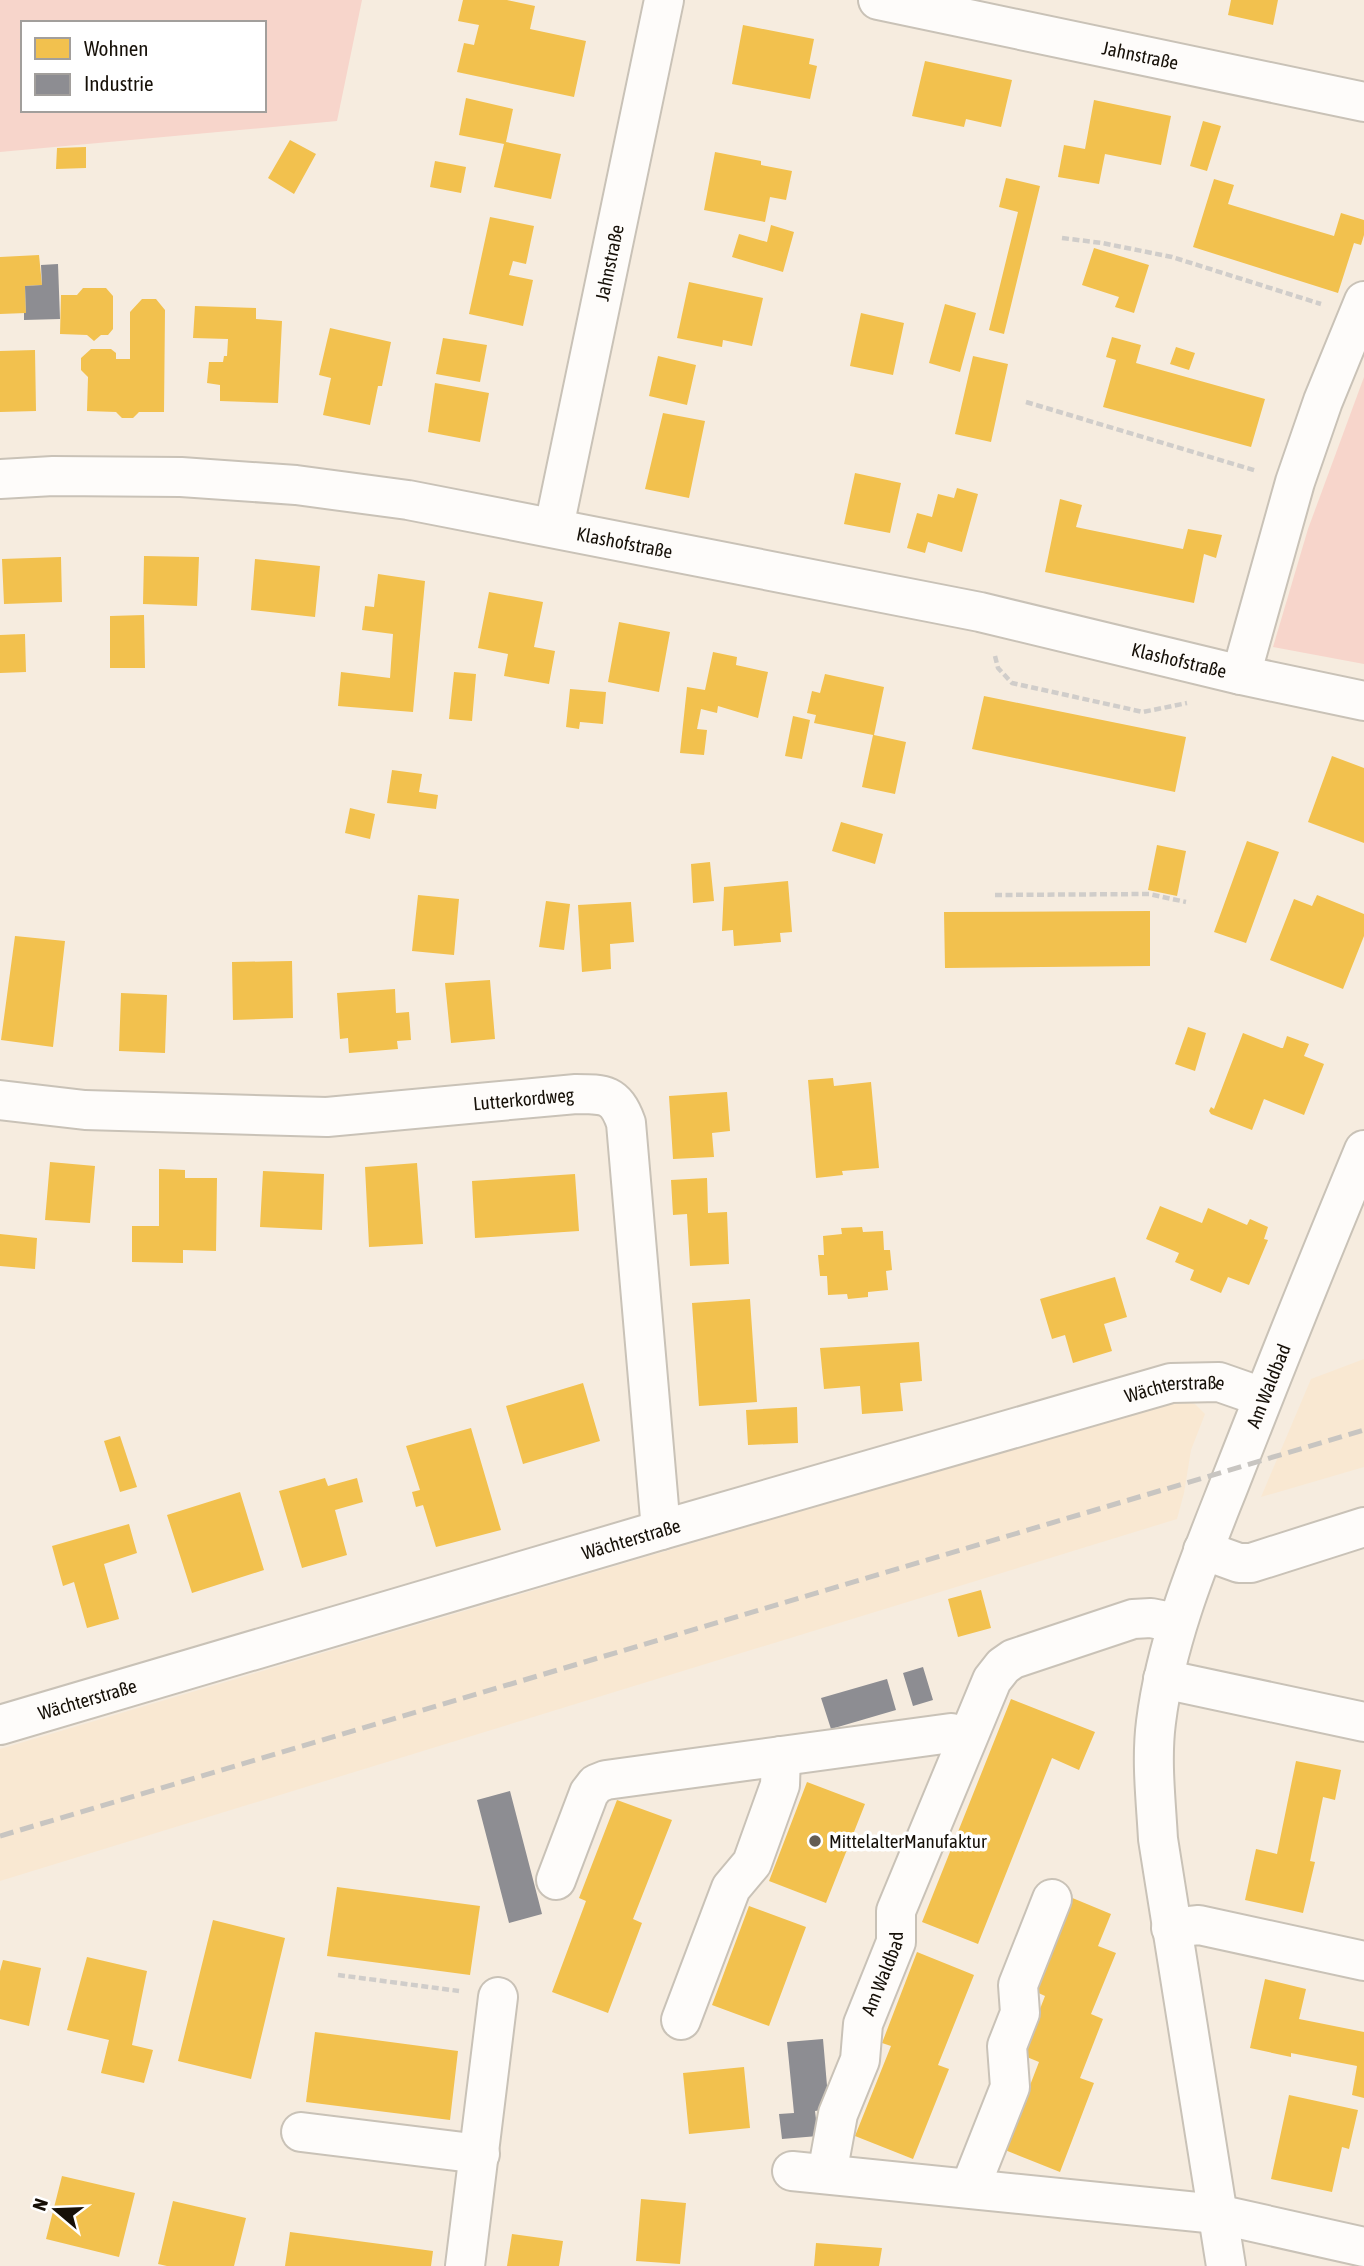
<svg xmlns="http://www.w3.org/2000/svg" width="1364" height="2266" font-family="'Asap Condensed',sans-serif">
  <style>
    .built { fill: #f9e8d2 }
    .green { fill: #f7d5cb; fill-rule: evenodd }
    .homes { fill: #f2c14e }
    .industry { fill: #8d8d92 }
    .lines { fill: none; stroke-linecap: round; stroke-linejoin: round }
    .minor-casing { stroke: #c9c2b7; stroke-width: 42 }
    .path { stroke: #d0cdca; stroke-width: 4.5; stroke-dasharray: 7 3.5; stroke-linecap: butt }
    .minor { stroke: #fefcfa; stroke-width: 38 }
    .rail { stroke: #c8c5c1; stroke-width: 5; stroke-dasharray: 14 7; stroke-linecap: butt }
    .poi-dot { fill: #645d53; stroke: #fff; stroke-width: 2.5 }
    .labels { text-anchor: middle; dominant-baseline: central; stroke-width: 7; stroke-linejoin: round; paint-order: stroke }
    .street-label { font-size: 19px; fill: #161008; stroke: #fff }
    .poi-label { font-size: 19px; fill: #161008; stroke: #fff; text-anchor: start }
  </style>
  <rect width="100%" height="100%" fill="#f6ecdf"/>
  <path class="built" d="M1364,1359V1467L1261,1497L1311,1379Z
    M1183,1401L1195,1404L1205,1414L1191,1450L1184,1493L1177,1519L0,1881V1749L1168,1402Z"/>
  <path class="green" d="M0,0H362L337,121L0,152ZM23,23H264V110H23Z
    M1364,377V664L1273,647L1308,529Z"/>
  <path class="homes" d="M463,0H507L535,6L530,29L586,41L574,97L457,72L464,43L474,45L479,25L458,21Z
    M1231,0H1278L1273,25L1228,15Z
    M743,25L814,39L809,64L817,66L810,99L732,84Z
    M925,61L1012,80L1001,127L966,119L964,127L912,116Z
    M466,98L513,109L506,142L561,154L551,199L494,187L504,144L459,135Z
    M1094,100L1171,116L1161,165L1105,154L1099,184L1058,177L1064,145L1085,149Z
    M1203,121L1221,126L1207,171L1190,166Z
    M290,140L316,154L294,194L268,178Z
    M86,147V168L56,169L57,148Z
    M715,152L761,161V165L792,171L786,200L770,197L765,222L704,210Z
    M435,161L466,167L461,193L430,187Z
    M1006,178L1040,186L1004,334L989,330L1018,212L999,207Z
    M1214,179L1234,185L1228,204L1334,236L1341,213L1364,220V235L1361,245L1354,243L1338,293L1193,247Z
    M490,217L534,226L526,264L513,261L509,275L533,280L523,326L469,314Z
    M771,225L794,232L783,272L732,257L739,234L767,242Z
    M1094,248L1149,265L1134,313L1115,307L1119,297L1082,285Z
    M39,255L42,285L25,286L26,313L0,314V257Z
    M689,282L763,298L752,346L723,340L722,347L677,338Z
    M83,288H106L113,296V329L108,335H101L94,341L87,335L60,334L61,295H77Z
    M142,299H156L165,310L164,412H139L133,418H122L116,412L87,411L88,377L81,370V358L91,349H111L116,353V359H130V312Z
    M945,304L976,313L960,372L929,363Z
    M195,306L256,308V319L282,321L278,403L220,401V385L207,383L209,362H223L224,356H227L228,339L193,338Z
    M861,313L904,323L893,375L850,366Z
    M330,328L391,342L382,386H378L370,425L323,415L331,378L319,375Z
    M1112,337L1141,345L1136,363L1265,399L1251,447L1103,407L1116,360L1106,357Z
    M443,338L487,345L480,382L436,374Z
    M1176,347L1195,353L1189,370L1170,364Z
    M35,350L36,411L0,412V351Z
    M658,356L696,365L687,405L649,396Z
    M973,356L1008,364L991,442L955,434Z
    M435,383L489,393L480,442L428,432Z
    M663,413L705,421L689,498L645,489Z
    M855,473L901,483L890,533L844,524Z
    M957,488L978,494L962,552L928,542L925,553L907,548L917,513L932,517L938,494L954,498Z
    M1060,499L1082,505L1076,527L1090,530L1183,549L1188,529L1222,535L1216,558L1204,554L1194,603L1045,572Z
    M144,556L199,557L197,606L143,604Z
    M61,557L62,602L4,604L2,559Z
    M255,559L320,566L315,617L251,610Z
    M378,574L425,581L413,712L338,706L341,672L390,678L393,634L362,630L365,606L374,607Z
    M489,592L543,602L534,647L555,651L549,684L504,676L508,654L478,648Z
    M144,615L145,668H110V616Z
    M619,622L670,632L659,692L608,682Z
    M25,634L26,672L0,673V635Z
    M713,652L737,657L736,665L768,672L758,718L718,706L717,713L701,709L697,729L707,730L704,755L680,753L687,687L705,690Z
    M454,672L476,674L472,721L449,719Z
    M825,674L884,687L874,735L906,742L895,794L862,787L873,735L814,723L816,715L807,713L812,691L820,693Z
    M570,689L606,692L603,724L580,722L579,729L566,727Z
    M984,696L1186,737L1175,792L972,749Z
    M793,716L810,720L802,759L785,756Z
    M1332,756L1364,768V843L1308,822Z
    M392,770L422,774L419,792L438,795L436,809L387,803Z
    M350,808L375,814L370,839L345,833Z
    M841,822L883,834L875,864L832,851Z
    M1247,841L1279,852L1246,943L1214,932Z
    M1157,845L1186,851L1177,896L1148,890Z
    M710,862L714,901L693,903L691,864Z
    M788,881L792,932L780,933L781,942L734,946L733,930L722,931L724,887Z
    M418,895L459,899L454,955L412,951Z
    M1317,895L1364,914V936L1343,989L1270,960L1294,899L1312,906Z
    M546,901L570,904L564,950L539,947Z
    M631,902L634,942L610,944L611,969L582,972L578,905Z
    M1150,911V966L945,968L944,912Z
    M15,936L65,941L53,1047L1,1040Z
    M292,961L293,1018L233,1020L232,962Z
    M490,980L495,1039L451,1043L445,983Z
    M395,989L396,1013L409,1012L411,1040L397,1041L398,1049L349,1053L348,1038L340,1039L337,993Z
    M121,993L167,995L165,1053L119,1051Z
    M1188,1027L1206,1033L1195,1071L1175,1064Z
    M1243,1033L1281,1048H1283L1287,1036L1309,1044L1304,1056L1324,1064L1304,1115L1264,1099L1252,1130L1211,1114L1209,1111L1211,1107L1214,1109Z
    M833,1078L834,1086L871,1082L879,1168L842,1171L843,1175L816,1178L808,1080Z
    M727,1092L730,1131L712,1133L714,1157L673,1159L669,1096Z
    M50,1162L95,1166L90,1223L45,1220Z
    M417,1163L423,1244L369,1247L365,1167Z
    M159,1169L185,1170V1178H217L216,1251L183,1250V1263L132,1262V1226H159Z
    M263,1171L324,1174L322,1230L260,1227Z
    M575,1174L579,1231L475,1238L472,1181Z
    M707,1178L708,1213L727,1212L729,1264L690,1266L687,1214L673,1215L671,1180Z
    M1160,1206L1202,1223L1208,1208L1247,1225L1250,1219L1268,1227L1264,1239L1268,1240L1249,1285L1228,1277L1221,1293L1190,1280L1194,1270L1175,1262L1179,1253L1146,1239Z
    M862,1227L863,1232L883,1231L884,1250H890L892,1270L886,1271L888,1290L868,1292V1297L848,1299L847,1294L828,1295L827,1276H820L818,1255H824L823,1236L842,1234L841,1228Z
    M0,1234L37,1238L35,1269L0,1266Z
    M1115,1277L1127,1317L1104,1324L1112,1351L1073,1363L1065,1335L1052,1339L1040,1299Z
    M750,1299L757,1402L699,1406L692,1303Z
    M919,1342L922,1381L900,1383L903,1411L862,1414L860,1386L824,1389L820,1348Z
    M583,1383L600,1441L523,1464L506,1406Z
    M797,1407L798,1443L748,1445L746,1410Z
    M471,1428L501,1530L436,1547L423,1505L416,1507L412,1492L420,1490L406,1446Z
    M120,1436L137,1487L120,1492L104,1441Z
    M325,1478L328,1486L357,1478L363,1502L335,1510L347,1555L302,1568L279,1491Z
    M240,1492L264,1570L192,1593L167,1515Z
    M129,1524L137,1553L104,1564L119,1619L87,1628L74,1582L63,1586L52,1546Z
    M981,1590L991,1628L958,1637L948,1599Z
    M1011,1699L1095,1732L1079,1770L1052,1758L978,1944L922,1922Z
    M1296,1761L1341,1770L1335,1800L1323,1797L1310,1861L1315,1862L1303,1913L1245,1900L1256,1849L1277,1854Z
    M807,1782L865,1804L826,1903L769,1881Z
    M617,1800L672,1820L633,1919L642,1923L608,2013L552,1992L586,1901L579,1898Z
    M337,1887L480,1906L470,1975L327,1956Z
    M1070,1897L1111,1914L1098,1946L1116,1953L1091,2014L1103,2019L1080,2078L1094,2083L1060,2172L1005,2150L1039,2062L1022,2055L1045,1996L1032,1990Z
    M749,1906L806,1927L769,2026L712,2005Z
    M213,1920L285,1938L251,2079L178,2061Z
    M917,1952L974,1975L938,2065L949,2069L913,2159L855,2136L891,2046L882,2043Z
    M87,1957L147,1971L132,2045L153,2050L144,2083L101,2073L109,2040L67,2030Z
    M3,1960L41,1968L29,2026L0,2019V1971Z
    M1265,1979L1306,1989L1299,2019L1364,2032V2098L1352,2095L1357,2066L1291,2053V2057L1250,2048Z
    M315,2032L458,2051L450,2120L306,2102Z
    M744,2067L750,2128L689,2134L683,2073Z
    M1289,2095L1358,2110L1349,2149L1342,2147L1332,2192L1271,2179Z
    M62,2176L135,2193L119,2257L46,2239Z
    M641,2199L686,2203L680,2264L636,2261Z
    M173,2201L246,2218L234,2266H167L158,2264Z
    M290,2232L433,2251L431,2266H285Z
    M512,2234L563,2241L559,2266H507Z
    M816,2243L882,2248L879,2266H814Z"/>
  <path class="industry" d="M58,264L60,319L24,320V313H26L25,286L42,285L41,265Z
    M923,1667L933,1700L913,1706L903,1673Z
    M887,1679L896,1710L831,1729L821,1698Z
    M510,1791L542,1914L509,1923L477,1800Z
    M823,2039L829,2109L815,2111L818,2136L782,2139L779,2114L794,2113L787,2042Z"/>
  <g class="lines">
    <g class="minor-casing">
      <g id="minor">
        <path id="s1" d="M878,0L1364,102"/>
        <path id="s2" d="M0,479L53,476L181,477L296,485L408,500L980,612L1241,675L1364,701"/>
        <path id="s3" d="M554,527L664,0"/>
        <path d="M1241,675L1295,482L1323,401L1364,301"/>
        <path id="s4" d="M0,1100L85,1110L327,1117L576,1094C605,1094 616,1094 626,1123L661,1530"/>
        <path d="M1203,1550L1239,1563H1251L1364,1527"/>
        <path d="M1163,1679L1364,1722"/>
        <path id="s5" d="M0,1725L661,1530L1171,1383L1219,1382L1262,1397"/>
        <path d="M556,1880L589,1793L596,1784L606,1780L951,1733L967,1738"/>
        <path d="M1171,1928L1199,1925L1364,1961"/>
        <path d="M681,2020L731,1888L752,1863L780,1785L781,1756"/>
        <path d="M301,2132L480,2154"/>
        <path d="M792,2171L1217,2214L1364,2247"/>
        <path id="s6" d="M827,2174L838,2114L860,2060L863,2024L896,1942V1911L992,1680L1003,1666L1013,1659L1133,1619L1151,1618L1176,1623"/>
        <path d="M970,2188L1010,2087L1007,2046L1020,2013L1018,1985L1052,1899"/>
        <path d="M465,2266L498,1997"/>
        <path id="s7" d="M1226,2266L1158,1839C1156,1801 1151,1761 1156,1722C1167,1634 1203,1552 1235,1470C1277,1363 1320,1256 1364,1150"/>
      </g>
    </g>
    <path class="path" d="M1062,238L1102,243L1172,257L1321,304
      M1026,402L1257,471
      M995,656L998,668L1012,683L1143,712L1187,703
      M995,895L1149,894L1186,902
      M338,1975L459,1991"/>
    <use href="#minor" class="minor"/>
    <path class="rail" d="M0,1836L1364,1430"/>
  </g>
  <circle class="poi-dot" cx="815" cy="1841" r="7"/>
  <g class="labels">
    <g class="street-label">
      <text stroke="none"><textPath href="#s1" startOffset="268">Jahnstraße</textPath></text>
      <text stroke="none"><textPath href="#s3" startOffset="270">Jahnstraße</textPath></text>
      <text stroke="none"><textPath href="#s2" startOffset="630">Klashofstraße</textPath></text>
      <text stroke="none"><textPath href="#s2" startOffset="1197">Klashofstraße</textPath></text>
      <text stroke="none"><textPath href="#s4" startOffset="525">Lutterkordweg</textPath></text>
      <text stroke="none"><textPath href="#s7" startOffset="905">Am Waldbad</textPath></text>
      <text stroke="none"><textPath href="#s5" startOffset="1223">Wächterstraße</textPath></text>
      <text stroke="none"><textPath href="#s5" startOffset="658">Wächterstraße</textPath></text>
      <text stroke="none"><textPath href="#s5" startOffset="91">Wächterstraße</textPath></text>
      <text stroke="none"><textPath href="#s6" startOffset="210">Am Waldbad</textPath></text>
    </g>
    <g class="poi-label">
      <text x="829" y="1841">MittelalterManufaktur</text>
    </g>
  </g>
  <rect x="21" y="21" width="245" height="91" fill="#ffffff" stroke="#a29f9c" stroke-width="2"/>
  <rect x="35" y="38" width="35" height="21" fill="#f2c14e" stroke="#a29f9c" stroke-width="2"/>
  <text x="84" y="56" font-size="21" fill="#161008">Wohnen</text>
  <rect x="35" y="74" width="35" height="21" fill="#8d8d92" stroke="#a29f9c" stroke-width="2"/>
  <text x="84" y="91" font-size="21" fill="#161008">Industrie</text>
  <g transform="translate(56 2210) rotate(289)" stroke="#ffffff" stroke-width="5" paint-order="stroke">
  <path d="M0-5L12 26L0 18L-12 26Z" fill="#161008"/>
  <text y="-10" font-size="19" font-weight="bold" text-anchor="middle" fill="#161008">N</text>
  </g>
</svg>
